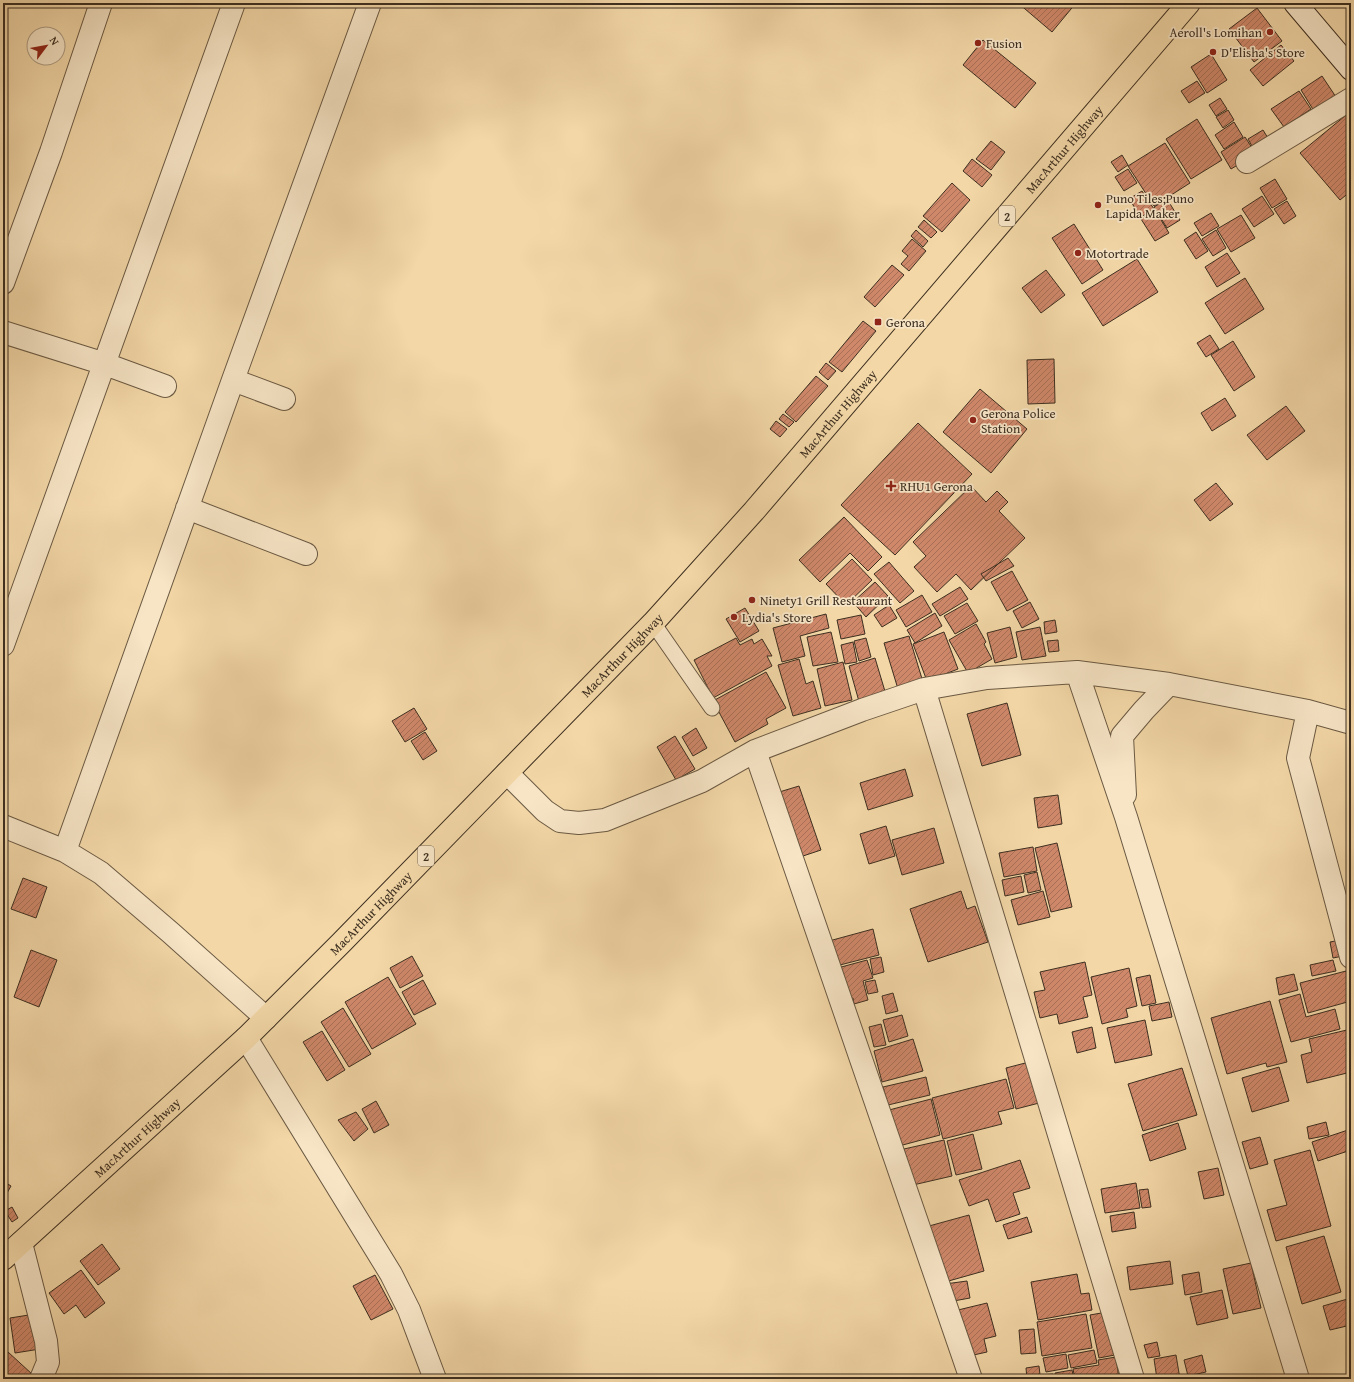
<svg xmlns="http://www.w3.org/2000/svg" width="1354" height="1382" font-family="'Gentium Book Plus',serif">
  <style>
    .building { fill: url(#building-hatch); stroke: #3d2f20 }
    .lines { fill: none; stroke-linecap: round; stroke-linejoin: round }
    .service-casing { stroke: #6a5942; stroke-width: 17 }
    .minor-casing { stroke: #6a5942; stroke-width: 24 }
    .secondary-casing { stroke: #3d2f20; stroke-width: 24 }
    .trunk-casing { stroke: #3d2f20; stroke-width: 24 }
    .service { stroke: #f7e5c6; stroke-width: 15 }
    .minor { stroke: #f7e5c6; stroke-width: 22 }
    .secondary { stroke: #f7e5c6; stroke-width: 22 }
    .trunk { stroke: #f3d7a7; stroke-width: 22 }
    .poi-dot { fill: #8f2418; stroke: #f7e5c6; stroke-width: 1.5 }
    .labels { text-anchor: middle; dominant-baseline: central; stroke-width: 3.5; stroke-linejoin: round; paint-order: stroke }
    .shield { fill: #f7e5c6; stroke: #756652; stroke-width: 1 }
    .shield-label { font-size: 12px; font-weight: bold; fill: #3d2f20 }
    .poi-label { font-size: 13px; fill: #3d2f20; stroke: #f7e5c6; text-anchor: start }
    .street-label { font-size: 13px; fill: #3d2f20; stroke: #f7e5c6 }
  </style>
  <defs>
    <pattern id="building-hatch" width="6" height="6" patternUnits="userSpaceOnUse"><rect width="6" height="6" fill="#cf886a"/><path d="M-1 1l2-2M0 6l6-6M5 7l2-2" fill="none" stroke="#a97057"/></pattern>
  </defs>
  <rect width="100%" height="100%" fill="#f3d7a7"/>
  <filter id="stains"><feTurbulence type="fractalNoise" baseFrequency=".005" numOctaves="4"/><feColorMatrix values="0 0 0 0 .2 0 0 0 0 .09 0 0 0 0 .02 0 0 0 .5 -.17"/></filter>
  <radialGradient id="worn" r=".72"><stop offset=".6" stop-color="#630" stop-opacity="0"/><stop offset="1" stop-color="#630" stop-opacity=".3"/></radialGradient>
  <path class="building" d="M1018,3H1076L1052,32Z
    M1257,8L1282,41L1254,62L1229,29Z
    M983,40L1036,83L1015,108L963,65Z
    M1281,45L1294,61L1263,86L1250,70Z
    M1211,54L1227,80L1207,93L1191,67Z
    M1322,76L1336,97L1314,111L1301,90Z
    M1197,81L1205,93L1189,103L1181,91Z
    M1299,91L1311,109L1284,127L1271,109Z
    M1220,98L1227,109L1216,116L1209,105Z
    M1228,110L1234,120L1223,128L1216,117Z
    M1351,111V191L1340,200L1300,153Z
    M1197,119L1222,160L1191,179L1166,139Z
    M1234,122L1243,137L1224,149L1215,135Z
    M1263,130L1271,143L1256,153L1248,139Z
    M1245,137L1256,154L1231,169L1221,152Z
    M991,141L1005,152L991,170L976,159Z
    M1165,143L1190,183L1154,206L1128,166Z
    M1122,155L1128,165L1118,172L1111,162Z
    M972,159L992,175L982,187L963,171Z
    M1128,169L1137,183L1124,191L1115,177Z
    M1275,179L1287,199L1272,208L1260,188Z
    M952,183L970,200L942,232L923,216Z
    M1142,191L1154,209L1141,217L1129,199Z
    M1262,196L1274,214L1254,227L1242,209Z
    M1167,199L1180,220L1167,228L1154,207Z
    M1287,201L1296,216L1284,224L1274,209Z
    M1155,210L1169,233L1155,241L1141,219Z
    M1211,213L1219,226L1202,236L1194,223Z
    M1241,215L1255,238L1231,252L1217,229Z
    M924,220L937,232L931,238L918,227Z
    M1074,224L1103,270L1082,284L1052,238Z
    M916,230L928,241L923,247L911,236Z
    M1216,230L1226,248L1213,256L1202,239Z
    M1196,232L1208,251L1196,259L1184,240Z
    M912,239L926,251L909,271L901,264L908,256L902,251Z
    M1227,253L1240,273L1217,287L1205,267Z
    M1137,259L1158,292L1103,326L1082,293Z
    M892,265L904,275L875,307L864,297Z
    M1046,270L1065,295L1041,313L1022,288Z
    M1245,278L1264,309L1225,334L1205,303Z
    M863,321L876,331L842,372L829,362Z
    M1210,335L1219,349L1206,357L1197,343Z
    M1233,341L1255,377L1234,391L1211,355Z
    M1054,359L1055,403L1028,404L1027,360Z
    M826,363L836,371L828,380L819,372Z
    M816,376L828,386L796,422L785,412Z
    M980,389L1027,429L991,473L943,432Z
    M1225,398L1236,416L1212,431L1201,413Z
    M1286,406L1305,431L1267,460L1247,435Z
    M783,414L794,422L789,427L779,419Z
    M776,421L787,429L780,437L770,429Z
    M918,423L972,474L895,555L841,505Z
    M1216,483L1233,504L1210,521L1194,500Z
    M971,486L986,502L997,491L1008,502L999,511L1025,538L971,590L956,574L937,592L914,567L926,556L913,542Z
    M844,517L882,557L868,571L850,553L820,582L799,560Z
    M1008,558L1014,566L986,581L981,574Z
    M852,559L872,580L846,605L826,584Z
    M889,562L914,591L900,603L874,574Z
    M1012,571L1028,600L1007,611L991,582Z
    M875,582L888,596L866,617L853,602Z
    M960,587L968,599L940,616L932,604Z
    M922,595L932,612L906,627L896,610Z
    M1030,602L1039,619L1022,628L1013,611Z
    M967,603L978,621L955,634L944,616Z
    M889,605L897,618L882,627L874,615Z
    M745,608L759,631L740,642L726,619Z
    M935,613L942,626L915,643L907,630Z
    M826,614L829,628L800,636L805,656L782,662L773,628Z
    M861,615L865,634L841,639L837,620Z
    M1055,620L1057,632L1045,634L1044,622Z
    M976,624L986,642L984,644L992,659L968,673L949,640Z
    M1010,627L1017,657L995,663L987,633Z
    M1040,627L1046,656L1022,660L1016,632Z
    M831,632L838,662L813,666L807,637Z
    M944,632L958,669L927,681L913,644Z
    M909,636L923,682L898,689L884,643Z
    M736,638L740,645L752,639L754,644L762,639L772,656H767L772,666L713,698L694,660Z
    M866,638L871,657L859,661L854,641Z
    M1058,640L1059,651L1049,652L1047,641Z
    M853,642L857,662L845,664L841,645Z
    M875,658L887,698L860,705L849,666Z
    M799,659L806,684L813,681L821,708L793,716L778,665Z
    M843,662L852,700L825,706L817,669Z
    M766,672L786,708L766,719L768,724L735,742L713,701Z
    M1007,703L1021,755L982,766L967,714Z
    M414,708L427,729L405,742L392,721Z
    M696,728L707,748L693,756L682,737Z
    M425,732L437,751L423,760L411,741Z
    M675,736L695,769L676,780L657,747Z
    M905,769L913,796L868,810L860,783Z
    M799,786L821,850L797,858L776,793Z
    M1058,795L1062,824L1038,828L1034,798Z
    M886,826L895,856L869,864L860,834Z
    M934,828L944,863L902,875L892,840Z
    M1057,843L1072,907L1051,912L1035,848Z
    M1033,847L1037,871L1004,877L999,853Z
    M1037,872L1041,890L1028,893L1024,875Z
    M1021,876L1024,892L1005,896L1002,880Z
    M23,878L47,887L36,918L11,909Z
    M961,891L967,909L975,906L988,942L928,962L910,909Z
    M1043,891L1050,917L1018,925L1011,900Z
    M873,929L879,955L836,966L829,941Z
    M1340,940L1343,956L1333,958L1330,942Z
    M31,950L57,960L39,1007L14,997Z
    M412,956L423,976L400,988L390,968Z
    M881,957L884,972L873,975L870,959Z
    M867,960L873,978L863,981L868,1000L854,1004L853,998L843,1001L834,969Z
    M1333,960L1336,971L1312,976L1310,965Z
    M1085,962L1092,995L1083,997L1088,1017L1059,1024L1057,1014L1040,1018L1034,992L1045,990L1040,972Z
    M1129,968L1137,1006L1126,1009L1128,1017L1102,1024L1091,977Z
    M1346,971L1351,990V1001L1308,1013L1300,983Z
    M1294,974L1298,990L1279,995L1276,978Z
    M1150,975L1156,1003L1142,1006L1136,978Z
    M388,977L416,1024L372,1049L345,1002Z
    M423,980L436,1004L414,1015L402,992Z
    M875,980L878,992L868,994L865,982Z
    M893,993L898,1011L886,1014L882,996Z
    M1300,994L1306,1017L1335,1009L1340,1029L1291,1042L1279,1000Z
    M1270,1001L1287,1062L1267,1067L1266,1063L1227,1074L1211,1018Z
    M1169,1002L1172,1017L1152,1021L1149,1006Z
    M343,1008L371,1054L349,1067L321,1022Z
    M902,1015L908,1036L889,1042L883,1020Z
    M1145,1020L1152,1055L1115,1063L1107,1028Z
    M881,1024L886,1045L874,1047L869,1027Z
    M1092,1027L1096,1048L1077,1053L1072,1032Z
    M1351,1029V1072L1307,1083L1301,1055L1312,1052L1309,1039Z
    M322,1031L345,1070L327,1081L303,1042Z
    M913,1039L923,1071L882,1082L874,1051Z
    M1033,1061L1043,1102L1016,1109L1006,1068Z
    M1279,1067L1289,1101L1252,1112L1242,1078Z
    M1182,1068L1197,1115L1143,1131L1128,1084Z
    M926,1077L930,1095L888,1105L883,1087Z
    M1006,1079L1014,1108L998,1112L1002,1124L943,1139L932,1098Z
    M931,1099L940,1135L899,1146L889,1110Z
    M376,1101L389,1125L374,1133L362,1109Z
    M356,1112L368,1129L354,1141L338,1120Z
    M1326,1122L1329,1135L1309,1139L1307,1127Z
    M1178,1123L1186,1149L1150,1161L1142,1135Z
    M1351,1129V1150L1318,1161L1312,1142Z
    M973,1134L982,1169L956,1175L947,1141Z
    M1260,1137L1268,1164L1250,1169L1242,1142Z
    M944,1140L952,1176L913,1185L904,1149Z
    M1310,1150L1331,1226L1276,1241L1267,1210L1287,1205L1274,1160Z
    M1020,1160L1030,1188L1013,1193L1020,1214L996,1222L988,1199L969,1206L959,1180Z
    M1218,1168L1224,1195L1204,1199L1198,1172Z
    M3,1181L11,1186L3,1200Z
    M1136,1183L1140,1208L1105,1213L1101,1189Z
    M1148,1189L1151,1207L1142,1208L1139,1190Z
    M12,1207L18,1218L12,1222L5,1211Z
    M1134,1212L1136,1228L1112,1232L1110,1216Z
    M969,1215L984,1271L945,1282L929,1226Z
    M1027,1217L1032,1232L1008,1239L1003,1225Z
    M1324,1236L1341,1292L1302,1304L1286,1247Z
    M102,1244L120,1269L98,1285L80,1261Z
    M1170,1261L1173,1284L1130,1290L1127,1267Z
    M1251,1263L1261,1308L1233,1314L1223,1269Z
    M81,1270L105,1303L85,1318L76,1305L64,1314L49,1293Z
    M1199,1272L1202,1292L1185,1295L1182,1275Z
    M1077,1274L1081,1294L1089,1293L1092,1310L1038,1320L1031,1282Z
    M375,1275L393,1309L371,1320L353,1286Z
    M967,1281L970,1298L948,1302L945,1284Z
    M1222,1290L1228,1318L1197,1325L1190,1297Z
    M1351,1298V1325L1330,1330L1323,1306Z
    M987,1303L996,1336L984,1339L987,1352L969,1356L958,1310Z
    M1107,1312L1115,1355L1099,1358L1090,1315Z
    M35,1314L40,1349L15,1353L10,1318Z
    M1086,1314L1092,1348L1042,1356L1037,1322Z
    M1034,1329L1036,1353L1021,1354L1019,1330Z
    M1157,1342L1160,1356L1148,1358L1144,1345Z
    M1094,1350L1097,1363L1071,1368L1068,1355Z
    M8,1352L32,1374L27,1379H3V1357Z
    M1066,1354L1068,1368L1046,1372L1043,1358Z
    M1176,1355L1180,1379H1157L1154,1359Z
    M1202,1355L1206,1372L1188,1376L1184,1360Z
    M1116,1357L1119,1379H1075L1073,1369L1099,1365L1098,1360Z
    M1039,1366L1040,1375L1053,1374V1379H1027L1026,1368Z
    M1072,1370L1074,1379H1056L1055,1373Z"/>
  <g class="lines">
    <g class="service-casing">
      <path id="service" d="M653,623L712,708"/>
    </g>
    <g class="minor-casing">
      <path id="minor" d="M1247,162L1351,99
        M3,283L51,152L101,3
        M3,332L105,364L165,386
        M233,380L284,399
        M187,508L306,554
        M3,645L234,3
        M1077,672L1126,817L1298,1379
        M924,689L1133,1379
        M1308,711L1298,758L1351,957
        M755,751L971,1379
        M507,773L545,811L560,821L579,823L605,820L702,781L755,751L862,710L924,689L987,678L1077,672L1169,684L1308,711L1351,723
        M1125,795L1122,736L1144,710L1169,684
        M3,826L65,851L101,873L171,933L266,1018
        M65,851L233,380L370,3
        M246,1038L391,1274L409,1310L435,1379
        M21,1243L46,1341L48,1362L41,1379"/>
    </g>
    <g class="secondary-casing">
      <path id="secondary" d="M1295,3L1351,69"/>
    </g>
    <g class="trunk-casing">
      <g id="trunk">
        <path id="s1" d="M3,1259L246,1038L342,942L653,623L754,511L1189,3"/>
      </g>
    </g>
    <use href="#service" class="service"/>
    <use href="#minor" class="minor"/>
    <use href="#secondary" class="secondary"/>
    <use href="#trunk" class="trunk"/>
  </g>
  <g class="poi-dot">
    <circle cx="1270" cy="32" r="4"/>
    <circle cx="978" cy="43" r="4"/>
    <circle cx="1213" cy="52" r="4"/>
    <circle cx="1098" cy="205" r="4"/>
    <circle cx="1078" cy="253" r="4"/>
    <rect x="874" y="318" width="8" height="8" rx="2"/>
    <circle cx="973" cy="420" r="4"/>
    <path d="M889 480h4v4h4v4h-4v4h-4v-4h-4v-4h4z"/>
    <circle cx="752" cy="600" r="4"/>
    <circle cx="734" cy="617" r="4"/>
  </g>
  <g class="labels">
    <g class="shield">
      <rect x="999" y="206" width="16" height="20" rx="3"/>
      <rect x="418" y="846" width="16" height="20" rx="3"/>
    </g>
    <g class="shield-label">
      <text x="1007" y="216">2</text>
      <text x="426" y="856">2</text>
    </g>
    <g class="poi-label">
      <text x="1262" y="32" text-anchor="end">Aeroll's Lomihan</text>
      <text x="986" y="43">Fusion</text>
      <text x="1221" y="52">D'Elisha's Store</text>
      <text x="1106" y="198">Puno Tiles;Puno<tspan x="1106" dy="15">Lapida Maker</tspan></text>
      <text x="1086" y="253">Motortrade</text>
      <text x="886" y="322">Gerona</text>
      <text x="981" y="413">Gerona Police<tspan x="981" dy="15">Station</tspan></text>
      <text x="900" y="486">RHU1 Gerona</text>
      <text x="760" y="600">Ninety1 Grill Restaurant</text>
      <text x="742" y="617">Lydia's Store</text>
    </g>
    <g class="street-label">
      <text stroke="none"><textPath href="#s1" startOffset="1537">MacArthur Highway</textPath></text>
      <text stroke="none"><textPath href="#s1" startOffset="1189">MacArthur Highway</textPath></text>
      <text stroke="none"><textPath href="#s1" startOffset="865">MacArthur Highway</textPath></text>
      <text stroke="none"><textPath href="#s1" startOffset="505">MacArthur Highway</textPath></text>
      <text stroke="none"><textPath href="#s1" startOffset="181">MacArthur Highway</textPath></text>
    </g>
  </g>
  <rect width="1354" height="1382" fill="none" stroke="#f3d7a7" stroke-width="16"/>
  <rect x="4" y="4" width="1346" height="1374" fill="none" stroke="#3d2f20" stroke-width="2"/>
  <rect x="8" y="8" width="1338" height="1366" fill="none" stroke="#3d2f20"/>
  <g transform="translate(46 46) rotate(58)"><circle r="19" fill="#f7e5c6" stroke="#ad9c84"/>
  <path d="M0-3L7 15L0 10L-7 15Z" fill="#8f2418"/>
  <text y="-6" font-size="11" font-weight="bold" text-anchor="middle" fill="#3d2f20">N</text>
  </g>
  <rect width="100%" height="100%" filter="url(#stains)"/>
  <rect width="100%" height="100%" fill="url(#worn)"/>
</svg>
